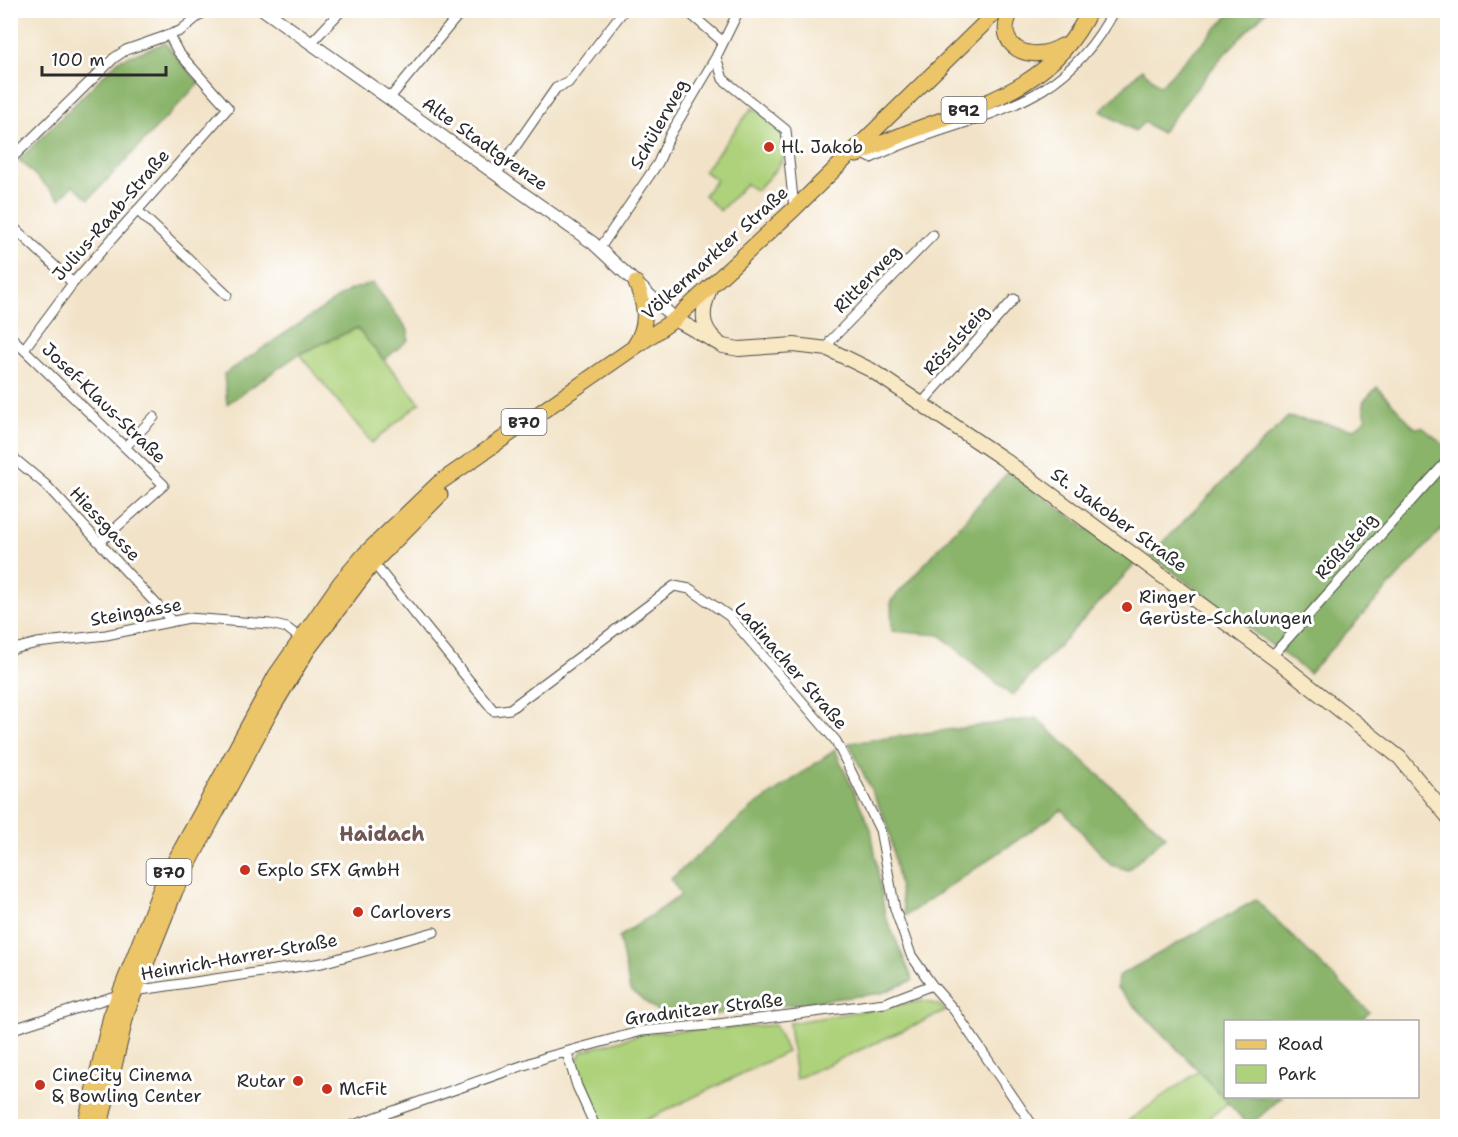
<svg xmlns="http://www.w3.org/2000/svg" width="1458" height="1137" font-family="'Shantell Sans',sans-serif">
  <style>
    .green { fill: #aed27b; stroke: #6c7e53; stroke-width: 1.5 }
    .forest { fill: #8ab46b; stroke: #5a704b; stroke-width: 1.5 }
    .lines { fill: none; stroke-linecap: round; stroke-linejoin: round }
    .minor-casing { stroke: #494743; stroke-width: 11 }
    .tertiary-casing { stroke: #494743; stroke-width: 14 }
    .secondary-casing { stroke: #494743; stroke-width: 16 }
    .primary-casing { stroke: #494743; stroke-width: 17 }
    .minor { stroke: #fff; stroke-width: 9 }
    .tertiary { stroke: #fff; stroke-width: 12 }
    .secondary { stroke: #f8e8c3; stroke-width: 14 }
    .primary { stroke: #edc569; stroke-width: 15 }
    .poi-dot { fill: #c8321e; stroke: #fff; stroke-width: 2 }
    .labels { text-anchor: middle; dominant-baseline: central; stroke-width: 6; stroke-linejoin: round; paint-order: stroke }
    .shield { fill: #fff; stroke: #6b6b6b; stroke-width: 1.5 }
    .shield-label { font-size: 16px; font-weight: bold; fill: #2b2b2b }
    .street-label { font-size: 18px; fill: #2b2b2b; stroke: #fff }
    .poi-label { font-size: 18px; fill: #2b2b2b; stroke: #fff; text-anchor: start }
    .neighbourhood-label { font-size: 20px; font-weight: bold; fill: #715754; stroke: #fff }
  </style>
  <rect width="100%" height="100%" fill="#fff"/>
  <filter id="ink" filterUnits="userSpaceOnUse"><feTurbulence type="fractalNoise" baseFrequency=".0167" numOctaves="2"/><feDisplacementMap in="SourceGraphic" scale="12" xChannelSelector="R" yChannelSelector="G"/><feConvolveMatrix kernelMatrix="1 2 1 2 8 2 1 2 1" color-interpolation-filters="sRGB"/></filter>
  <filter id="wash" filterUnits="userSpaceOnUse"><feTurbulence type="fractalNoise" baseFrequency=".008" numOctaves="4" result="noise"/><feDisplacementMap in="SourceGraphic" scale="24" xChannelSelector="R" yChannelSelector="G"/><feGaussianBlur stdDeviation="1.35" result="paint"/><feColorMatrix in="noise" values="0 0 0 0 0 0 0 0 0 0 0 0 0 0 0 0 0 1.4 0 .05"/><feComposite in="paint" operator="in"/></filter>
  <g filter="url(#wash)">
    <rect width="100%" height="100%" fill="#f2e3c8"/>
    <path class="green" d="M752,108C758,110 765,116 771,121C803,148 777,168 756,191L746,184L720,211L704,195L716,180L704,171Z
      M357,328L420,403L372,443L299,354Z
      M922,1001L939,1005L946,1011L796,1079L789,1023Z
      M775,1025L787,1052L634,1126H601L583,1089L575,1062L583,1051L645,1033Z
      M1199,1071L1228,1103L1198,1126H1121Z"/>
    <path class="forest" d="M1233,11H1266L1218,61L1161,133L1144,122L1135,131L1101,111L1142,69L1160,86Z
      M165,43L199,83L89,199L73,185L60,199L19,160L119,60Z
      M373,283L408,330V340L384,360L357,328L299,354L227,404L224,374L350,290Z
      M1377,387L1415,428L1422,427L1447,447V529L1444,527L1309,673L1150,555L1288,417L1354,429L1366,419L1363,402Z
      M1008,472L1136,563L1012,696L940,635L892,631L891,601Z
      M1036,718L1166,836L1128,870L1111,865L1062,810L905,916L888,826L849,743Z
      M835,750L871,829L885,915L913,980L882,993L669,1020L630,990L619,937L681,895L671,879L752,808Z
      M1256,900L1369,1012L1360,1021L1226,1022V1096L1282,1097L1249,1126L1199,1071L1117,988L1118,976Z"/>
  </g>
  <g filter="url(#ink)">
    <g class="lines">
      <g class="minor-casing">
        <path id="minor" d="M686,10L722,41
          M310,44L342,10
          M716,57L723,79L786,130L794,209
          M389,99L460,13
          M861,153L871,158C967,111 1058,119 1114,10
          M10,160L114,58L126,50L180,31L206,10
          M497,173L556,88L568,83L624,10
          M137,210L227,295
          M10,224L73,283
          M600,248L658,163L670,135L716,57L739,10
          M10,336L164,485L100,542
          M24,349L73,283L228,108L178,52L169,35
          M828,349L831,340L933,235
          M922,403L1014,299
          M125,447L154,417
          M10,455L46,485L171,620
          M371,560L494,711L510,709L674,586L690,589L729,616L836,741L880,830L895,909L911,955L932,985
          M10,650L37,643L106,635L189,618L270,624L287,628L300,638
          M1272,656L1448,460
          M134,991L322,963L434,932
          M10,1030L121,994
          M567,1053L577,1086L595,1126
          M351,1126L547,1057L642,1031L710,1025L885,1003L932,985L954,1010L1033,1126"/>
      </g>
      <g class="tertiary-casing">
        <path id="tertiary" d="M264,10L593,243L675,319"/>
      </g>
      <g class="secondary-casing">
        <path id="secondary" d="M710,288C703,308 698,325 717,341
          M675,319L723,346L739,349L794,345L828,349L871,370L1002,458L1283,665L1400,758L1448,817"/>
      </g>
      <g class="primary-casing">
        <path id="primary" d="M1012,10C991,47 1031,65 1062,46
          M857,155C941,110 1044,107 1090,10
          M634,347C649,324 646,307 636,283
          M85,1126L111,1016L163,883L276,675L340,583L365,554L439,483L675,319L794,209L998,10
          M100,1126L127,1011L175,891L197,848L270,712L308,649L373,563L440,495"/>
      </g>
      <use href="#minor" class="minor"/>
      <use href="#tertiary" class="tertiary"/>
      <use href="#secondary" class="secondary"/>
      <use href="#primary" class="primary"/>
    </g>
  </g>
  <g class="poi-dot">
    <circle cx="769" cy="147" r="6"/>
    <circle cx="1127" cy="607" r="6"/>
    <circle cx="245" cy="870" r="6"/>
    <circle cx="358" cy="912" r="6"/>
    <circle cx="298" cy="1081" r="6"/>
    <circle cx="40" cy="1085" r="6"/>
    <circle cx="327" cy="1089" r="6"/>
  </g>
  <g class="labels">
    <g class="shield">
      <rect x="941.5" y="97" width="45" height="26" rx="4.5"/>
      <rect x="501.5" y="409" width="45" height="26" rx="4.5"/>
      <rect x="146.5" y="859" width="45" height="26" rx="4.5"/>
    </g>
    <g class="shield-label">
      <text x="964" y="110">B92</text>
      <text x="524" y="422">B70</text>
      <text x="169" y="872">B70</text>
    </g>
    <g class="street-label">
      <text transform="translate(659 124) rotate(-61)">Schülerweg</text>
      <text transform="translate(485 144) rotate(35)">Alte Stadtgrenze</text>
      <text transform="translate(111 215) rotate(-49)">Julius-Raab-Straße</text>
      <text transform="translate(715 253) rotate(-42)">Völkermarkter Straße</text>
      <text transform="translate(867 279) rotate(-46)">Ritterweg</text>
      <text transform="translate(956 340) rotate(-48)">Rösslsteig</text>
      <text transform="translate(104 403) rotate(44)">Josef-Klaus-Straße</text>
      <text transform="translate(1119 520) rotate(36)">St. Jakober Straße</text>
      <text transform="translate(105 524) rotate(47)">Hiessgasse</text>
      <text transform="translate(1346 546) rotate(-48)">Rößlsteig</text>
      <text transform="translate(136 612) rotate(-10)">Steingasse</text>
      <text transform="translate(791 666) rotate(49)">Ladinacher Straße</text>
      <text transform="translate(239 957) rotate(-10)">Heinrich-Harrer-Straße</text>
      <text transform="translate(704 1009) rotate(-7)">Gradnitzer Straße</text>
    </g>
    <g class="poi-label">
      <text x="781" y="147">Hl. Jakob</text>
      <text x="1139" y="597">Ringer<tspan x="1139" dy="21">Gerüste-Schalungen</tspan></text>
      <text x="257" y="870">Explo SFX GmbH</text>
      <text x="370" y="912">Carlovers</text>
      <text x="52" y="1075">CineCity Cinema<tspan x="52" dy="21">&amp; Bowling Center</tspan></text>
      <text x="286" y="1081" text-anchor="end">Rutar</text>
      <text x="339" y="1089">McFit</text>
    </g>
    <g class="neighbourhood-label">
      <text x="382" y="834">Haidach</text>
    </g>
  </g>
  <rect width="1458" height="1137" fill="none" stroke="#fff" stroke-width="36"/>
  <rect x="1224" y="1020" width="195" height="78" fill="#ffffff" stroke="#aaaaaa" stroke-width="1.5"/>
  <rect x="1236" y="1040" width="30" height="9" fill="#edc569" stroke="#aaaaaa" stroke-width="1.5"/>
  <text x="1278" y="1050" font-size="18" fill="#2b2b2b">Road</text>
  <rect x="1236" y="1065" width="30" height="18" fill="#aed27b" stroke="#aaaaaa" stroke-width="1.5"/>
  <text x="1278" y="1080" font-size="18" fill="#2b2b2b">Park</text>
  <path d="M42 66v9h124v-9" fill="none" stroke="#2b2b2b" stroke-width="3"/>
  <text x="51" y="66" font-size="18" fill="#2b2b2b" stroke="#ffffff" stroke-width="4.5" paint-order="stroke">100 m</text>
</svg>
